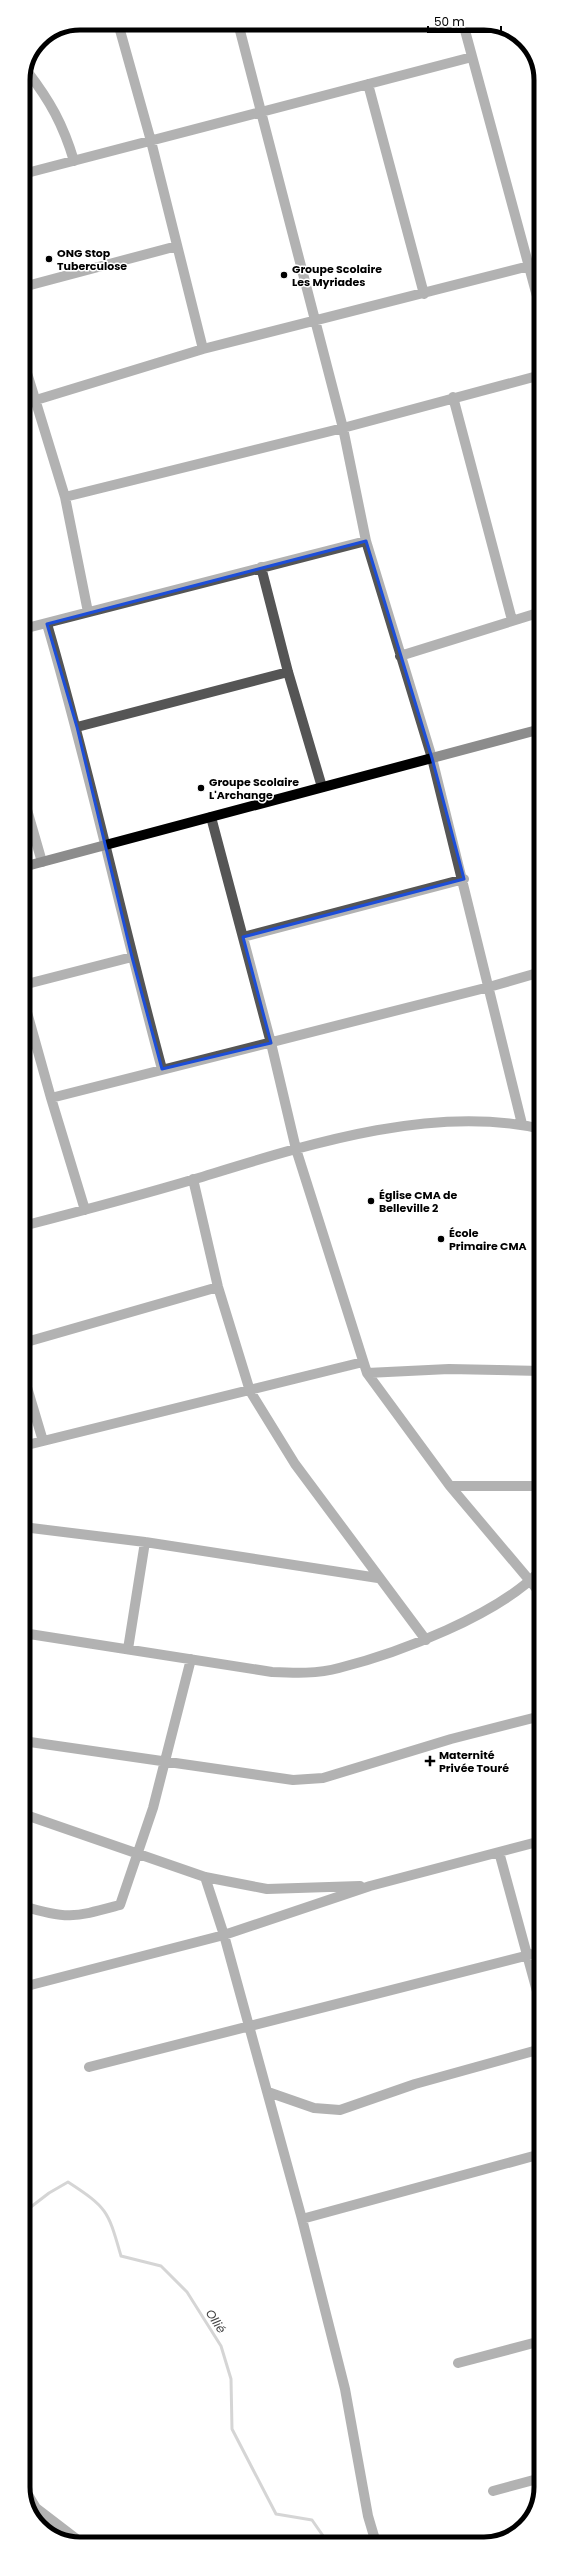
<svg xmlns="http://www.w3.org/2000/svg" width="564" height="2567" font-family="Poppins,sans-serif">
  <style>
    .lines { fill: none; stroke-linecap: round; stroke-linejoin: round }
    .stream { stroke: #a3a3a3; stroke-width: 3 }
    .minor { stroke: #555; stroke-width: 10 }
    .major { stroke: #000; stroke-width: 10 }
    .marked { fill: none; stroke: #1d4ed8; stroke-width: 3; stroke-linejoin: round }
    .poi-dot { fill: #000; stroke: #fff; stroke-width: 1.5 }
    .labels { text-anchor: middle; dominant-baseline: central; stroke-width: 3; stroke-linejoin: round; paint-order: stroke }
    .poi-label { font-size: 11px; font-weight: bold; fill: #000; stroke: #fff; text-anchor: start }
    .water-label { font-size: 12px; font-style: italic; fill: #444; stroke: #fff }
    .rim { fill: none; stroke: #000; stroke-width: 5 }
  </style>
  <rect width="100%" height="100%" fill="#fff"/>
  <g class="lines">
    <path class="stream" d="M23,2213L49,2193L68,2182C108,2208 108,2211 121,2256L161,2266L187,2292L221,2346L231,2379L232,2429L276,2514L312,2520L328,2543"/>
    <path class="minor" d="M118,23L151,141L203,349
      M238,23L343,428L366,541L432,758L522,1124
      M463,23L541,311
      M27,71C50,101 63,124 74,161
      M368,84L424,294
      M23,174L472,57
      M23,287L177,246
      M23,360L65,497L88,612
      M453,397L512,620
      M23,404L203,349L541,263
      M65,497L343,428L541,375
      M261,567L288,672L322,787
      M47,624C90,771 122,921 162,1069
      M23,629L366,541
      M400,656L541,612
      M77,727L288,672
      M23,796L42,862
      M211,817L271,1043L296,1149L367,1373L450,1486L541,1594
      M243,937L464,879
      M23,985L132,957
      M23,998L51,1098L85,1210
      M51,1098L489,987L541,972
      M193,1179L218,1287L250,1391L295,1464L426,1640
      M23,1226C81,1211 138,1196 195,1179C300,1147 431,1103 541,1129
      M23,1343L218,1287
      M367,1373L449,1369L541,1371
      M23,1374L43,1441
      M23,1446L363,1362
      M450,1486H541
      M23,1527L145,1542L378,1578
      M23,1633L272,1672C294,1673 318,1674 339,1668C399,1653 498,1615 541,1570
      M128,1649L145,1542
      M23,1741L293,1780L323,1778L451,1739L541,1716
      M23,1814L205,1877L267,1889L360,1886
      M499,1852L541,2006
      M205,1877L224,1935L302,2219L345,2389L368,2516L376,2543
      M23,1906C68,1920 75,1917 120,1905L153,1808L191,1659
      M23,1987L224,1935L370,1886L541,1841
      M89,2067L541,1952
      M268,2092L314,2108L340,2110L415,2084L541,2049
      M302,2219L541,2154
      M458,2363L541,2341
      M493,2491L541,2478
      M24,2492L27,2493L36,2508L83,2544"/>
    <path class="major" d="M23,867L541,729"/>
  </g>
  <path d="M0 0H564V2567H0ZM366,541L432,758L464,879L243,937L271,1043L162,1069L132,957L77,727L47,624Z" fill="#fff" fill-opacity=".55" fill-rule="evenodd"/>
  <path class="marked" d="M366,541L432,758L464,879L243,937L271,1043L162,1069L132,957L77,727L47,624Z"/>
  <g class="poi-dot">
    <circle cx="49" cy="259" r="4"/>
    <circle cx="284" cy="275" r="4"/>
    <circle cx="201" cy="788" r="4"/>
    <circle cx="371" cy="1201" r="4"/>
    <circle cx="441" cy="1239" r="4"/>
    <path d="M428 1755h4v4h4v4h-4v4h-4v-4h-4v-4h4z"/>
  </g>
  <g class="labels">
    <g class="poi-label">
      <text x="57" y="253">ONG Stop<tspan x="57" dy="13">Tuberculose</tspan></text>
      <text x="292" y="269">Groupe Scolaire<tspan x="292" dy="13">Les Myriades</tspan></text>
      <text x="209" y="782">Groupe Scolaire<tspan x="209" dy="13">L'Archange</tspan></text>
      <text x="379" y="1195">Église CMA de<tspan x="379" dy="13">Belleville 2</tspan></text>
      <text x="449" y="1233">École<tspan x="449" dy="13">Primaire CMA</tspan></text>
      <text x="439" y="1755">Maternité<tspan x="439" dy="13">Privée Touré</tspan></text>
    </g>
    <g class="water-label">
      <text transform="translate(216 2321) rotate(57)">Ollié</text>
    </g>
  </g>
  <path d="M0 0H564V2567H0ZM80 30H484A50 50 0 0 1 534 80V2487A50 50 0 0 1 484 2537H80A50 50 0 0 1 30 2487V80A50 50 0 0 1 80 30Z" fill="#fff" fill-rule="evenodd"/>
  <path class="rim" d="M80 30H484A50 50 0 0 1 534 80V2487A50 50 0 0 1 484 2537H80A50 50 0 0 1 30 2487V80A50 50 0 0 1 80 30Z"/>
  <path d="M428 26v6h73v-6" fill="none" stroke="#000000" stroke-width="2"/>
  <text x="434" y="26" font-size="12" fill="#000000" stroke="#ffffff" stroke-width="3" paint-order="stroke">50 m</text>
</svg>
